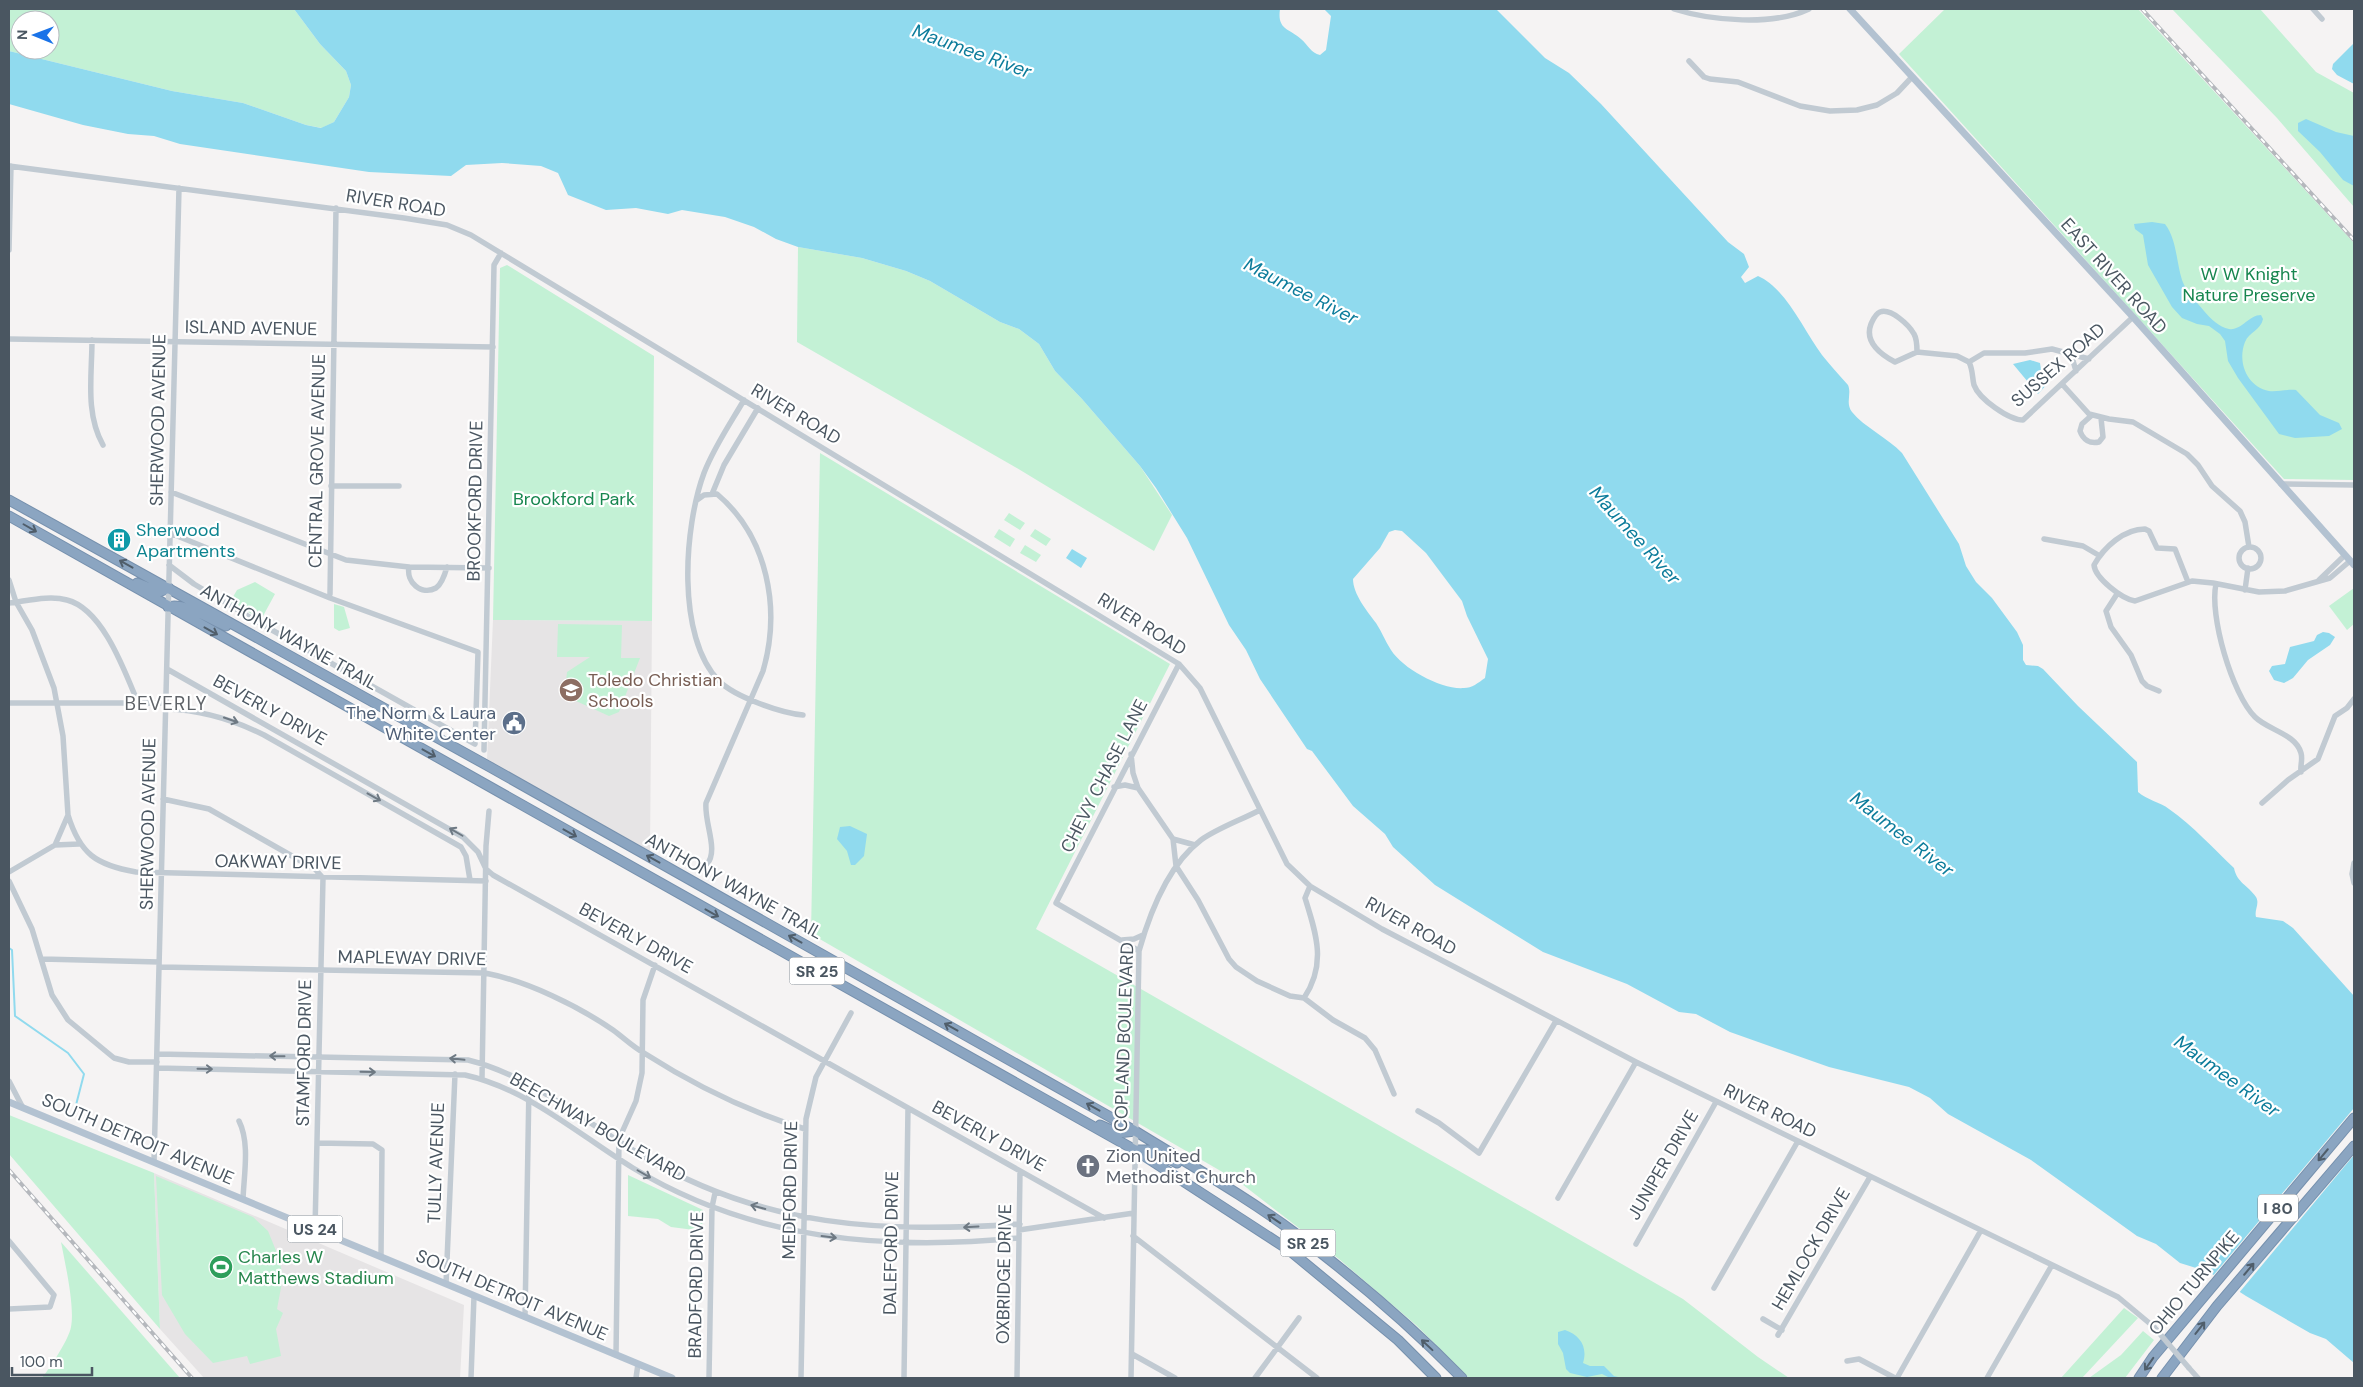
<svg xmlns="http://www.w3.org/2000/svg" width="2363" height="1387" font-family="'DM Sans',sans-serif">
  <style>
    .education { fill: #e6e4e5 }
    .green { fill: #c3f1d5; fill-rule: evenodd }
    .water { fill: #90daee; fill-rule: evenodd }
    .pier { fill: #f5f3f3 }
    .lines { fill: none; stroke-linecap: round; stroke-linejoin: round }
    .stream { stroke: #90daee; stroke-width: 2 }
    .highway-casing { stroke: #7690ad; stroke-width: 11 }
    .minor { stroke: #c1cad2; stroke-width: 5.5 }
    .major { stroke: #b3c2d1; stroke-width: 7 }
    .highway { stroke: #8ba5c1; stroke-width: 9 }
    .rail-casing { stroke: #b5b8bd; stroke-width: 4 }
    .rail { stroke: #fff; stroke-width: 2; stroke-dasharray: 5.5; stroke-linecap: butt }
    .minor-bridge { stroke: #c1cad2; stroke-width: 5.5 }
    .oneway { stroke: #505e6b }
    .oneway2 { stroke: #6e7983 }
    .labels { text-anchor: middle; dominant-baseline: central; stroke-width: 4.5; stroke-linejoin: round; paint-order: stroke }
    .shield { fill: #fff; stroke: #808990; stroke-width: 1 }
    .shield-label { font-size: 16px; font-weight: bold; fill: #4a5661 }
    .street-label { font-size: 18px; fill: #4a5661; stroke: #fff }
    .park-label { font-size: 18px; fill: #17864f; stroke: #fff }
    .culture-label { font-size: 18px; fill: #0d838f; stroke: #fff; text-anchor: start }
    .education-label { font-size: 18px; fill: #785e54; stroke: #fff; text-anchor: start }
    .service-label { font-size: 18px; fill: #4e5e75; stroke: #fff; text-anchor: end }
    .worship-label { font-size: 18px; fill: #5b616d; stroke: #fff; text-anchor: start }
    .leisure-label { font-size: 18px; fill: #27864d; stroke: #fff; text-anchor: start }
    .water-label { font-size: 19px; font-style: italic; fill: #0c7c9b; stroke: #fff }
    .neighbourhood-label { font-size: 19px; letter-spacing: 1px; fill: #5f6368; stroke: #fff }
  </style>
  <rect width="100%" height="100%" fill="#f5f3f3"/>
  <path class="education" d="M493,620L652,621L650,851L487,760Z
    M154,1173L464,1305L460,1378H204L160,1329Z"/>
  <path class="green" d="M9,9H294L320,44L346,71L351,85L349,97L334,122L322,128L306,125L243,103L172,91L9,51ZM20,20H50V50H20Z
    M1945,9H2138L2354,243V480L2284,479L1899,54Z
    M2172,9H2260L2316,72L2354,93V207L2277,118Z
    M798,247L862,258L906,271L930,281L1000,322L1019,329L1039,344L1055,371L1082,399L1140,466L1172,515L1154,551L1015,467L797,342Z
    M507,265L654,356L652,621L493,620L500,268Z
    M820,453L1170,664L1036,929L1683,1299L1758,1357L1789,1378H1469L1416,1325L1339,1259L1238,1181L811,934Z
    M1009,513L1025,523L1020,530L1004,520Z
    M999,529L1015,539L1010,547L994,537Z
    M1035,529L1051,539L1046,546L1030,536Z
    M1025,545L1041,555L1036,562L1020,553Z
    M255,582L275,594L263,616L259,618L230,602L237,590Z
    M2354,588V624L2347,630L2329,606Z
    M334,604L344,607L350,628L339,631L334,628Z
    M558,624L622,625L621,658H640L619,712L609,716L576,701L565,692L567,672L590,657H557Z
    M9,1115L154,1173L160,1329L9,1154Z
    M628,1175L703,1210L702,1231L671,1227L658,1219L628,1216Z
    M156,1176L253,1217L268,1231L279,1258L283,1277L277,1309L283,1313L276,1329L281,1356L250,1364L247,1356L213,1363L185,1334L162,1295Z
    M61,1242L180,1378H42C50,1368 69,1339 71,1327C75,1306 65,1263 61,1242Z
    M2124,1308L2138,1318L2082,1378H2061Z
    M2143,1331L2154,1340L2125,1378H2089L2121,1355Z"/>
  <path class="water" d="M294,9H1280C1277,30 1289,28 1301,39C1308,45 1311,53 1320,55L1326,50L1331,16L1324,9H1496L1545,58L1569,73L1601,104L1728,242L1744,254L1749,267L1741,277L1745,283L1758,276C1786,288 1804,331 1822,355C1830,365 1839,375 1848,385C1852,394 1845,403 1852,412C1864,427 1888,438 1902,453L1959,544L1966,566L1976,582L1992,598L2017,632L2023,645V660L2026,665L2038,666L2043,669L2078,706L2137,762L2138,792C2147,800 2160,802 2169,809C2193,826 2213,848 2234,868C2237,883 2248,885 2256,897C2260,904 2254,910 2256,917L2283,921L2293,928L2354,996V1363L2326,1339L2310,1333L2246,1296L2209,1272L2180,1263L2156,1244L2137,1236L2031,1160L1948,1114L1930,1098L1909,1087L1829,1067L1730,1032L1696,1014L1679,1012L1627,984L1543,952L1435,885L1393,847L1385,834L1353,806L1312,751L1307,749L1260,679L1246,650L1229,625L1187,538L1156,488L1140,466L1082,399L1055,371L1039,344L1019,329L1000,322L930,281L906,271L862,258L798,247L776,239L754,227L725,217L682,210L668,214L636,208L606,210L568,195L558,173L541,166L502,163L466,165L451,176L369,172L180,144L154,136L128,134L83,125L9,104V51L172,91L243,103L306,125L321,128L334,122L349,97L351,85L346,71L320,44ZM1395,530L1402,531L1426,553L1462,601L1467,616L1488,659L1485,678C1478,683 1472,688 1464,688C1442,690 1403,669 1391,650C1385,641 1382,632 1376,623C1367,611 1353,594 1353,579L1380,548L1389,532Z
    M2354,43V84L2337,75L2332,69L2333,64Z
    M2306,119L2336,132L2354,136V186L2343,180L2320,152L2298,131V123Z
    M2152,222L2165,224C2177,240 2176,261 2182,280C2186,292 2196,301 2204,311C2211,319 2219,327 2229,329C2241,331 2249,315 2261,315L2263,319C2261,330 2249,332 2245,342C2237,362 2247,387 2269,391C2278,392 2287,389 2296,390L2320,415L2339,423L2342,429L2329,436L2295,438L2279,434L2238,378L2228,361L2225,341L2220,334L2209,326L2197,324L2182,318L2172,307L2148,265L2143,235L2135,229L2134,224Z
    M2030,360L2040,363L2042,376L2049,382L2038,394L2013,364Z
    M1072,549L1087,558L1081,568L1066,558Z
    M2323,632L2329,633L2335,637L2330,645L2308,660L2293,678L2284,683L2274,680L2269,671L2272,666L2285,664L2290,647L2314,641L2317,635Z
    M850,826L867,834L864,856L855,865H851L847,851L837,839L840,827Z
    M1565,1330C1580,1335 1588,1347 1583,1363L1590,1366H1604L1614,1376L1622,1378H1610L1602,1374L1587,1377L1570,1373L1566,1369L1563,1353L1558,1344V1332Z"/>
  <path class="pier" d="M2354,1108V1155L2238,1294L2212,1277Z"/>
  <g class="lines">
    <path class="stream" d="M9,948L12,950L15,1016L68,1053L84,1074L76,1105"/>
    <g class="highway-casing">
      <path id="highway" d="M9,500L490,767L1135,1131C1190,1165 1247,1197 1299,1236C1356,1279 1412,1327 1462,1378
        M9,516L1135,1150L1289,1250L1398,1340L1436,1378
        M137,583L159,592L169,588
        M168,607C182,601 212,620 226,626
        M1100,1125L1118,1133L1135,1131
        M1135,1150H1151L1177,1163
        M2139,1378L2153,1357L2354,1118
        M2162,1378L2217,1306L2354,1146"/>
    </g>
    <path class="minor" d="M1674,9C1712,21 1773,26 1809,9
      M2313,9L2322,19
      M1689,61L1704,77L1710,79L1738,82L1800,106L1830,111L1857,110L1877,105L1897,93L1912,77
      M9,166L404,218L447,225L471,235L1179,664L1200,688L1287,864L1310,886L1382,929L1636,1062L2118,1297L2154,1327
      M9,250L11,166
      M9,339L493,347
      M92,340C92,375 85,413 103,445
      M1917,352L1895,362C1880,354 1864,342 1871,324C1873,320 1875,314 1880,312C1891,308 1909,325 1914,334C1917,339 1917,346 1917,352L1957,356L1969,362L1984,353H2025L2052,349L2089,359
      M2071,354L2076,371
      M1969,362C1973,370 1972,377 1974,385C1979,399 2009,420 2023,420L2133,317
      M2062,384L2089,414L2109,419L2133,422L2187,454L2198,465L2212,486L2240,511L2245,522L2249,547
      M744,400C730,424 714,447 704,473C684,527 676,637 719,681C735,697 781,713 803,715
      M2092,415L2082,424L2080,431C2083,440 2090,444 2099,442L2103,437L2101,418
      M2281,484L2354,485
      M331,486H399
      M171,492L346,560L409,567L489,568
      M712,494L724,465L758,408
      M697,500L704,495L717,494C768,537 781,609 763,671L706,803C704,823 719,850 707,864
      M2044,539L2083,546L2100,556
      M2239 558a11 11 0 1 1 22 0a11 11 0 1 1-22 0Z
      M169,565L194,584L263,625L475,744L478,652L330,598L170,533
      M409,567C406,582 421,596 436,588C442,584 445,574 447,567
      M9,580L16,602L32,630L54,688L63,736L68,815L55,845L9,872
      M2319,580L2345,555
      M2188,582L2175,549L2157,548L2149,531L2145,529C2124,529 2104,547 2094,565C2095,578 2122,599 2135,601L2192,581L2213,583L2259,592L2285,591L2330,578L2350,561
      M2216,584C2209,615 2232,694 2255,717C2268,730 2296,734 2301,753C2303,760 2300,765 2301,772
      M2245,590L2248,568
      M330,594L336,208
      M2117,594L2106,611L2111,627L2131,655L2142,681L2147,686L2159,691
      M9,603C27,601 49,595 67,600C103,609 125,672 138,703
      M167,669L463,837L478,852L486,869L493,875L1104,1218
      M9,703H166
      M166,709C202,710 232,719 264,735L461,847L466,856L470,880
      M484,750L494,265L501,253
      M1131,754L1133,773L1138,788L1173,839L1176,866L1198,900L1229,959L1236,967L1257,981L1290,996L1304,998L1333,1020L1365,1038L1375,1050L1394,1094
      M1114,787L1125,785L1138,788
      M163,799L209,809L315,869L323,878L315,1229
      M2262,803L2288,780L2318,759L2335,716L2347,708L2354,699
      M68,815C80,854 96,865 136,872L486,881
      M1173,839L1195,845
      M55,845L79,844
      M2354,863L2352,874L2354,883
      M9,881L32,929L52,995L68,1020L114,1058L129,1062H157
      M1122,940L1134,939L1143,935
      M1139,951L1056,903L1179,664
      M42,959L159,962
      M159,967L485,973C527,981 578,1006 613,1030C624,1038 633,1047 644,1053C694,1085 749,1112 805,1129
      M1304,998C1327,964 1316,933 1305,898L1310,886
      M157,1054L468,1060C533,1076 585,1123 643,1156C765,1228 882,1233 1020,1224
      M157,1068L465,1075C528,1089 579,1135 633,1168C751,1240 884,1251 1019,1238
      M482,1079L486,846L489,811
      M9,1081L23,1108
      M1418,1111L1439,1123L1479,1153L1556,1021
      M239,1121C250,1143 244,1174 243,1199
      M317,1143L373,1144L382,1150L381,1256
      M154,1162L179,188
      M1558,1198L1636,1062
      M1019,1230L1134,1213
      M1133,1236L1317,1378
      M9,1241L54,1295L50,1307L9,1309
      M1636,1244L1716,1102
      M446,1284L455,1074
      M1714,1288L1798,1141
      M525,1317L529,1085
      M1763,1319L1782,1330
      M1778,1335L1870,1177
      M1132,1354L1175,1378
      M616,1355L619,1139L636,1101L642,1073L643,1000L655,965
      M1847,1361L1859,1359L1895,1378
      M2189,1368L2198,1378
      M471,1378L474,1296
      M636,1378L638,1364
      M709,1378L712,1207L715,1193
      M801,1378L806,1119L816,1077L851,1013
      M904,1378L908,1108
      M1017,1378L1020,1171
      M1131,1378L1139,951C1150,912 1168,865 1201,840C1218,828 1241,820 1260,810
      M1255,1378L1299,1318
      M1897,1378L1980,1232
      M1987,1378L2052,1265"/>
    <path class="major" d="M1850,9L2133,317L2354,565
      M9,1102L672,1378"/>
    <use href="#highway" class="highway"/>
    <g class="rail-casing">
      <path id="rail" d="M2142,9L2354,240
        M9,1170L192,1378"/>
    </g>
    <use href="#rail" class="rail"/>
    <path class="minor-bridge" d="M2154,1327L2189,1368"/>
  </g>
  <defs><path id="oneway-shaft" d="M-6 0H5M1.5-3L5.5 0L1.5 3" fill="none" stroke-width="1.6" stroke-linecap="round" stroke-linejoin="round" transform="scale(1.25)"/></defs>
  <g class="oneway">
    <use href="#oneway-shaft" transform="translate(30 528) rotate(30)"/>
    <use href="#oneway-shaft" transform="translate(126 564) rotate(-151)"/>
    <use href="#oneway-shaft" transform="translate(211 631) rotate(29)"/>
    <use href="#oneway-shaft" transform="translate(429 753) rotate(29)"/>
    <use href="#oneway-shaft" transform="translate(570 833) rotate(29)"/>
    <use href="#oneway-shaft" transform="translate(653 859) rotate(-151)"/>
    <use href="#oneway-shaft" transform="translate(712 913) rotate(29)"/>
    <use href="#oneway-shaft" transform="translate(795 939) rotate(-151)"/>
    <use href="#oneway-shaft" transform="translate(951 1027) rotate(-151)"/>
    <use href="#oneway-shaft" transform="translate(1093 1107) rotate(-151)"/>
    <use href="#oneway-shaft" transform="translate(2323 1155) rotate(130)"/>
    <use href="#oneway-shaft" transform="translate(1274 1219) rotate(-146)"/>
    <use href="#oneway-shaft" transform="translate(2249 1269) rotate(-50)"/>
    <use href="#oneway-shaft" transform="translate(2200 1328) rotate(-52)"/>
    <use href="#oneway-shaft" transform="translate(1427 1345) rotate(-137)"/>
    <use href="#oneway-shaft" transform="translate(2149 1364) rotate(125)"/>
  </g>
  <g class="oneway2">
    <use href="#oneway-shaft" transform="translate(231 720) rotate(19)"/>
    <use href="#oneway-shaft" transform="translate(374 797) rotate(29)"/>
    <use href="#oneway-shaft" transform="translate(456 832) rotate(-150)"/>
    <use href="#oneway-shaft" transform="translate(277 1056) rotate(-179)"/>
    <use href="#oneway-shaft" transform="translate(457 1059) rotate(-174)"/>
    <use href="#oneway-shaft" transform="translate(205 1069) rotate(1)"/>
    <use href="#oneway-shaft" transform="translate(368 1072) rotate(1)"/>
    <use href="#oneway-shaft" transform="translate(644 1174) rotate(30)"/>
    <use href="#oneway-shaft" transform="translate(758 1207) rotate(-165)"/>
    <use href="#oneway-shaft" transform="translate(971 1227) rotate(177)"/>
    <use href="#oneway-shaft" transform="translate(829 1237) rotate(7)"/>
  </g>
  <defs>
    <g id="building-disc" transform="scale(1.25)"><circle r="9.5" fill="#0f9aa8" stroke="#fff"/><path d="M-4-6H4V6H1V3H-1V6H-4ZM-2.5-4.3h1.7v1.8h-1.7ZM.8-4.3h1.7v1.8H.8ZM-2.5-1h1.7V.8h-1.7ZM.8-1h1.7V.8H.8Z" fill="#fff"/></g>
    <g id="school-disc" transform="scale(1.25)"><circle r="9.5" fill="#8d6e63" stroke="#fff"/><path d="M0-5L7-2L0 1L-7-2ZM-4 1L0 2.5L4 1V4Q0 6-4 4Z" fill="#fff"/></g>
    <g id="civic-disc" transform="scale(1.25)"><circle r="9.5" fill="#5c6f8a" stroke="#fff"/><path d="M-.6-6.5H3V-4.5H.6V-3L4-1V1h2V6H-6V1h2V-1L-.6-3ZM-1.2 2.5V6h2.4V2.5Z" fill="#fff"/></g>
    <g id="church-disc" transform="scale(1.25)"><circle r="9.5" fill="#6b7280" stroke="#fff"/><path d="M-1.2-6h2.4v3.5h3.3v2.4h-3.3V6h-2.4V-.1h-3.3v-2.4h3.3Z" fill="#fff"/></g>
    <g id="stadium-disc" transform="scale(1.25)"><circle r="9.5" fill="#2e9e5b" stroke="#fff"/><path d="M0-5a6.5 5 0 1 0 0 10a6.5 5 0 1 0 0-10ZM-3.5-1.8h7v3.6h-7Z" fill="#fff"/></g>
  </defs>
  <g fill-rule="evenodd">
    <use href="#building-disc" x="119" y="540"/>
    <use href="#school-disc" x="571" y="690"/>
    <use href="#civic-disc" x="514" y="723"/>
    <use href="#church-disc" x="1088" y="1166"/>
    <use href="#stadium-disc" x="221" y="1267"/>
  </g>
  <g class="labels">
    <g class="shield">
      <rect x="789.5" y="957.5" width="55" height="27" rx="4"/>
      <rect x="2258" y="1194.5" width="40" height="27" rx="4"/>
      <rect x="287.5" y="1215.5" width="55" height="27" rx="4"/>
      <rect x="1280.5" y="1229.5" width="55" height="27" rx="4"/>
    </g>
    <g class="shield-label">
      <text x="817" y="971">SR 25</text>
      <text x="2278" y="1208">I 80</text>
      <text x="315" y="1229">US 24</text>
      <text x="1308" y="1243">SR 25</text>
    </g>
    <g class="street-label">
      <text transform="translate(396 203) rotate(9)">RIVER ROAD</text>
      <text transform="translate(2114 276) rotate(48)">EAST RIVER ROAD</text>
      <text transform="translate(251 328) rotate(1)">ISLAND AVENUE</text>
      <text transform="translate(2058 365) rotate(-41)">SUSSEX ROAD</text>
      <text transform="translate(796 414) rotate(31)">RIVER ROAD</text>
      <text transform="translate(158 420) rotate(-89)">SHERWOOD AVENUE</text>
      <text transform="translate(317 461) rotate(-89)">CENTRAL GROVE AVENUE</text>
      <text transform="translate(475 501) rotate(-89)">BROOKFORD DRIVE</text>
      <text transform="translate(1142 624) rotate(32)">RIVER ROAD</text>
      <text transform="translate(289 637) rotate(29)">ANTHONY WAYNE TRAIL</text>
      <text transform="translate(270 710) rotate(29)">BEVERLY DRIVE</text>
      <text transform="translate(1104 776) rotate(-63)">CHEVY CHASE LANE</text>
      <text transform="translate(148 824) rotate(-89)">SHERWOOD AVENUE</text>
      <text transform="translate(278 862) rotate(1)">OAKWAY DRIVE</text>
      <text transform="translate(734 886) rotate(29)">ANTHONY WAYNE TRAIL</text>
      <text transform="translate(1411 926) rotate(29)">RIVER ROAD</text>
      <text transform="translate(636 938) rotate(29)">BEVERLY DRIVE</text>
      <text transform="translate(412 958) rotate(1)">MAPLEWAY DRIVE</text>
      <text transform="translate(1124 1037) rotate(-88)">COPLAND BOULEVARD</text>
      <text transform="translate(304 1053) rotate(-89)">STAMFORD DRIVE</text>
      <text transform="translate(1770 1111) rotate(26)">RIVER ROAD</text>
      <text transform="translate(598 1127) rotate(30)">BEECHWAY BOULEVARD</text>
      <text transform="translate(989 1136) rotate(29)">BEVERLY DRIVE</text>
      <text transform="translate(138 1139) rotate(23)">SOUTH DETROIT AVENUE</text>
      <text transform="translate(436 1163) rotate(-88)">TULLY AVENUE</text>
      <text transform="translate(1663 1165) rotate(-60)">JUNIPER DRIVE</text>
      <text transform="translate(790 1190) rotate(-89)">MEDFORD DRIVE</text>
      <text transform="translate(891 1243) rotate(-89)">DALEFORD DRIVE</text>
      <text transform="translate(1811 1249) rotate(-60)">HEMLOCK DRIVE</text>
      <text transform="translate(1004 1274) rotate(-89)">OXBRIDGE DRIVE</text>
      <text transform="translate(2194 1283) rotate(-50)">OHIO TURNPIKE</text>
      <text transform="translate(696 1285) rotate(-89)">BRADFORD DRIVE</text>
      <text transform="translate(512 1295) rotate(23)">SOUTH DETROIT AVENUE</text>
    </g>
    <g class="park-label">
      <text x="2249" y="274">W W Knight<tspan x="2249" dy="21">Nature Preserve</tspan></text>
      <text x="574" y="499">Brookford Park</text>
    </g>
    <g class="culture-label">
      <text x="136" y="530">Sherwood<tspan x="136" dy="21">Apartments</tspan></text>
    </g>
    <g class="education-label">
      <text x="588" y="680">Toledo Christian<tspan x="588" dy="21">Schools</tspan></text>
    </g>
    <g class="service-label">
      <text x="496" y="713">The Norm &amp; Laura<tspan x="496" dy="21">White Center</tspan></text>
    </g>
    <g class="worship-label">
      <text x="1106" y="1156">Zion United<tspan x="1106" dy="21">Methodist Church</tspan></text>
    </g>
    <g class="leisure-label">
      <text x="238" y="1257">Charles W<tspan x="238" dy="21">Matthews Stadium</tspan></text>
    </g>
    <g class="water-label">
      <text transform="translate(972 51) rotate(20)">Maumee River</text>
      <text transform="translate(1301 291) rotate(27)">Maumee River</text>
      <text transform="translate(1635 535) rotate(48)">Maumee River</text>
      <text transform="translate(1902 834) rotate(38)">Maumee River</text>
      <text transform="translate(2227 1076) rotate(36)">Maumee River</text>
    </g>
    <g class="neighbourhood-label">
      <text x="166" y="703">BEVERLY</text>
    </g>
  </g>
  <rect width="2363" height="1387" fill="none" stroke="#4a5661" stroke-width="20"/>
  <g transform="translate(35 35) rotate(271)"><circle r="24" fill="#ffffff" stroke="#b7bbc0"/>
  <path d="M0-4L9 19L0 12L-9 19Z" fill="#1a73e8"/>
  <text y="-8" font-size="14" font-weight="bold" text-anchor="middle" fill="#4a5661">N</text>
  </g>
  <path d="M12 1367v8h80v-8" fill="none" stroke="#4a5661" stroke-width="2.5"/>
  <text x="20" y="1367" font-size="15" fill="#4a5661" stroke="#ffffff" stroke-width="4" paint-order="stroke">100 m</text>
</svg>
